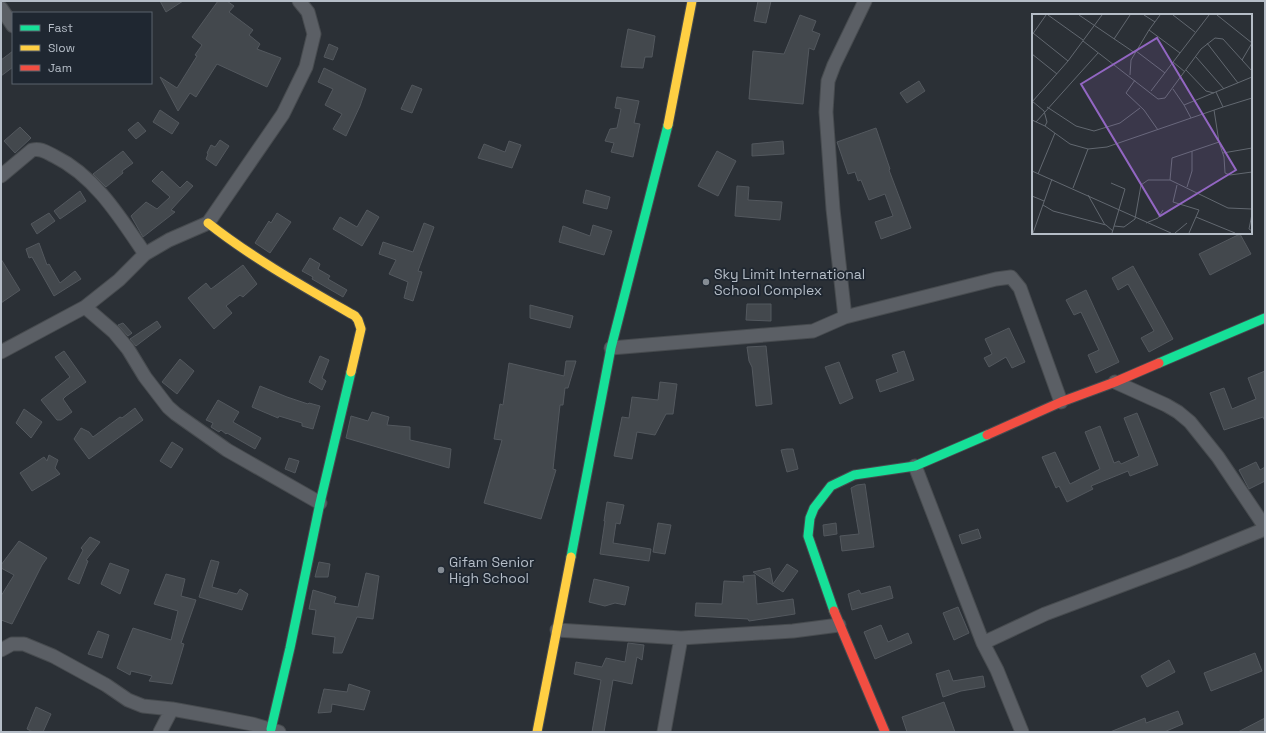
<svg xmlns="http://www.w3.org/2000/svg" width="1266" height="733" font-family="'Space Grotesk',sans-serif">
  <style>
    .building { fill: #43484d; stroke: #53585e }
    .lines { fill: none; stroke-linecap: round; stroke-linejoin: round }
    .street-casing { stroke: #474b4f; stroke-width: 15 }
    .fast-casing { stroke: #474b4f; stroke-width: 11 }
    .slow-casing { stroke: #474b4f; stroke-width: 11 }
    .jam-casing { stroke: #474b4f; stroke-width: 11 }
    .street { stroke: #5b5f65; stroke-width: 13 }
    .fast { stroke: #16e098; stroke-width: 9 }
    .slow { stroke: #ffcf43; stroke-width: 9 }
    .jam { stroke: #f24e42; stroke-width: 9 }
    .poi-dot { fill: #858c94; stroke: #1f2731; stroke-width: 1.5 }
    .labels { text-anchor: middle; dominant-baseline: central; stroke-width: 3.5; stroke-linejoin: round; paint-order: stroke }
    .poi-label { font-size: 14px; fill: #b5bdc7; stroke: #1f2731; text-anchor: start }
    .inset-road { fill: none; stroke: #626870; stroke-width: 1 }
    .view { fill: #9266c2; fill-opacity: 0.15; stroke: #9266c2; stroke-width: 2 }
    .inset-edge { fill: none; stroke: #b5bdc7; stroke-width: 2 }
  </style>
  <rect width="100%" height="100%" fill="#2b3036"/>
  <path class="building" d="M160,1H183L166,12Z
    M218,1H227L234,6L229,12L253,30L249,35L260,44L257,49L281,58L267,87L217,64L196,97L190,93L178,111L160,77L177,88L197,56L195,55L202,45L192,37Z
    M758,1H771L766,23L754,21Z
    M800,15L816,21L812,31L820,34L814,50L809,48L803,104L749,99L753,51L784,54Z
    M628,29L655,36L652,57H645L643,68L621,67Z
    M329,44L338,48L333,60L324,57Z
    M13,51V67L1,76V60Z
    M324,68L366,89L360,106L346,136L333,129L342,114L325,105L333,89L318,82Z
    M919,81L925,91L907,103L900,93Z
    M412,85L422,89L412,113L401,109Z
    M617,97L639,101L634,123L640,124L633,157L611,152L614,143L605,141L610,129L617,128L621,109L615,108Z
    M160,110L179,123L172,134L153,122Z
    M138,122L146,131L136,139L128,130Z
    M20,127L31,138L15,153L4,141Z
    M876,128L890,169L889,170L911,228L881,239L875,222L893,216L885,194L869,200L861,180L858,181L855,172L848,174L837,142Z
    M220,140L229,146L216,166L206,159L208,154L207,153L211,145L215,147Z
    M509,141L521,145L512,168L478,158L484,144L505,152Z
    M783,141L784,154L752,156V144Z
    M123,151L133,163L122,171L123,173L106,187L93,174Z
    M717,151L736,161L718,196L698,186Z
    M162,171L180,188L187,181L193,186L171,210L175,212L143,237L131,216L146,202L157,209L170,197L152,181Z
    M737,186L749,187L748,200L782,202L780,220L735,216Z
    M586,190L610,197L607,209L583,203Z
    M80,191L86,201L60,219L54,211Z
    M367,210L379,217L362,246L333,229L340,217L357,227Z
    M49,213L55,221L37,234L31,224Z
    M277,213L291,222L270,253L255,243L269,221L271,223Z
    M424,223L434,227L418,271L422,272L413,301L404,298L408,282L389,274L396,260L379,254L383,242L413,252Z
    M593,225L612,231L604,255L559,242L563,226L590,236Z
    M1240,234L1251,254L1210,275L1199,254Z
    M39,243L47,265L49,264L60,283L75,271L81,279L54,296L32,257L29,258L26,249Z
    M310,258L320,264L318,269L330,276L328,279L347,290L343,297L312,279L313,277L302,271Z
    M1,259L20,290L1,303Z
    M243,265L257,284L243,297L240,295L226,306L232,313L214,329L188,298L206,283L211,289Z
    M1133,266L1173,339L1149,352L1141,338L1154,331L1128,284L1118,290L1112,278Z
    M1086,290L1119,362L1096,373L1088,355L1099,350L1081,312L1074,315L1066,300Z
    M747,304H771V321L746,320Z
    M530,305L573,316L570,328L530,318Z
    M157,321L161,327L136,346L130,339Z
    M123,323L132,333L128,336L118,325Z
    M1009,328L1025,362L1012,368L1006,357L989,367L984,358L992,354L985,339Z
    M766,346L772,404L756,406L752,367L749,361L747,347Z
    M64,351L86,382L66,396L63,399L72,412L61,420H57L41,400L70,377L55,357Z
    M904,351L914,380L880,392L876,380L898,372L892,355Z
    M320,356L329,360L322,378L326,381L322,390L309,382Z
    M180,359L194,371L177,394L162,382Z
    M566,361H576L568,388H565L563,405H560L553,469L556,470L541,519L484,503L502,440L494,439L500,404L503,405L509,363L564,376Z
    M839,362L853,398L840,404L825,367Z
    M1265,371V421L1263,417L1224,430L1210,393L1224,388L1232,409L1256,399L1248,378Z
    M660,382L677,384L673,414H666L655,435L637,432L632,459L614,456L622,417L629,418L632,397L658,400Z
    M260,386L287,397L308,404L309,403L320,406L313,429L302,426V423L279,416L278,418L252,407Z
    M218,400L239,412L233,422L261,438L255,449L227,433L226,434L221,430L219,432L211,427L213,423L206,420Z
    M135,408L143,420L89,459L74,439L81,428L89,432L93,437L120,417L122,418Z
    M24,409L42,422L31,438L16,423Z
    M372,412L389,417L387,425L410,427V440L451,449L449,468L346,438L351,416L368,421Z
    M1137,413L1158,465L1130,476L1128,471L1091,486L1093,489L1067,502L1059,486L1056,488L1042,457L1055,452L1070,484L1100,469L1085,432L1100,426L1114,463L1119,461L1121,464L1139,456L1124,418Z
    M172,442L183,449L171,468L160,461Z
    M787,449H793L798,469L787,472L781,450Z
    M49,455L58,460L55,468L60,474L32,491L20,473L44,457L47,461Z
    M289,458L299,461L295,473L285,469Z
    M1256,462L1260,470L1265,467V481L1249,489L1239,470Z
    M865,484L874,547L842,551L840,536L859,534L851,488L857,485Z
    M607,502L624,505L620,524L616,523L613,543L651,549L649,561L600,554L605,521H604Z
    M658,523L671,525L665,554L653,552Z
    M836,523L837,534L824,536L823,525Z
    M978,529L981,538L962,544L959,535Z
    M90,537L100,542L86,560L88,561L79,584L68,579L83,550L81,548Z
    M19,541L47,558L42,565L12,624L1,620V596L14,575L1,568V565Z
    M211,560L219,562L212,587L237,594L240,589L248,594L242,610L199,597Z
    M319,562L330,564L328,577H315Z
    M110,563L129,570L120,594L101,584Z
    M787,564L798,571L783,592L753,572L770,568L773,584Z
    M366,573L379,576L373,619L357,617L342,653H333L335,637L312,634L316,610L309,609L313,590L336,597L334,603L358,607Z
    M166,574L185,579L181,596L196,600L181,643L184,644L172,684L149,681L152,676L131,671L130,675L117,668L133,628L171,640L178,611L154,604Z
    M755,575L757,604L793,599L795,614L749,621L748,619L695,616L696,603L722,604L724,581L744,582L743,576Z
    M594,579L629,587L625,605L615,603L605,606L589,602Z
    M890,586L893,598L852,610L848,594L859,590L861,594Z
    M958,607L969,633L954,640L943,613Z
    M881,625L888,642L908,633L912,643L875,659L864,632Z
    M98,631L109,635L102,658L88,654Z
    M628,643L644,645L642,660L637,657L632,684L613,680L604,732H592L601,680L574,674L576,662L602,667L606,658L625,662Z
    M1255,653L1262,671L1211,691L1204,673Z
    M1169,660L1175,672L1147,687L1141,676Z
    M949,670L953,681L983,676L985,687L961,691L943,697L936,674Z
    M349,684L370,691L364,710L332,704L331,712L318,713L324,689L347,692Z
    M944,702L955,732H907L902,717Z
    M36,707L51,714L43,732H33L27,729Z
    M1178,711L1183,724L1164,732H1110L1145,718L1146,723Z
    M1265,718V732H1238Z"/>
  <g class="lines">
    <g class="street-casing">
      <path id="street" d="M1,8L13,26
        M1,176L32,150C41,148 46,152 54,156C95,176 120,217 145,254
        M85,307L114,332L128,349L145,377L168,407L176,414L227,450L320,503
        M845,317L833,209L826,112L828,81L834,65L865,1
        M611,348L813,331L845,317L996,279L1011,277L1020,288L1061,402
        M1,352L85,307L119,280L145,254L169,240L208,223L283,114L306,67L314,34L308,12L299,1
        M1115,382L1166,405L1178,412L1190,422L1218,457L1265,527
        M915,466L983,643L997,670L1022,732
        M557,630L681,638
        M983,643L1045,614L1184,562L1265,529
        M1,650L12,644H24L53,656L106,685L128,700L143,706L172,709L221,718L252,724L279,732
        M160,732L172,709
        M664,732L681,638L793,631L839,625"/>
    </g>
    <g class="fast-casing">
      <path id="fast" d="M1159,363L1265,318
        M571,557L611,348L668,125
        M834,611L808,536L810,518L814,508L831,486L854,475L915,466L987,435
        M271,729L290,648L320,503L351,372"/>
    </g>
    <g class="slow-casing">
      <path id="slow" d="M668,125L692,1
        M208,223C252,258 306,288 355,316L358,320L361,329L351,372
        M537,732L571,557"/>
    </g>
    <g class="jam-casing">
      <path id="jam" d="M987,435L1061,402L1115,382L1159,363
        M834,611L885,732"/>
    </g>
    <use href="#street" class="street"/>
    <use href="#fast" class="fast"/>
    <use href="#slow" class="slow"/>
    <use href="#jam" class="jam"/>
  </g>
  <g class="poi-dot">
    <circle cx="706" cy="282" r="4"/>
    <circle cx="441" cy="570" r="4"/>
  </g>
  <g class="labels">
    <g class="poi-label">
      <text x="714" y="274">Sky Limit International<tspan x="714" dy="16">School Complex</tspan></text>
      <text x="449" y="562">Gifam Senior<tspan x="449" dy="16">High School</tspan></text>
    </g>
  </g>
  <g transform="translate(1032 14)">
    <rect width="220" height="220" fill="#2b3036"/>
    <path class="inset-road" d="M16,1L51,26M47,1L103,39M112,1L123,8M128,1L117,16L148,39M141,1L163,18M185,1L220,29M1,19L36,47M0,21L14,1M82,25L98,1M51,27L126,85L133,84L169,35L183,24L191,25L220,57M175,29L206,69M104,37L133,59M0,40L25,60M164,43L192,75M210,46L220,29M141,48L153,58M154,56L174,77L182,79M98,61L99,46L117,16M103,66L94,79L112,96L126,116M141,75L152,91L220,63M119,77L177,1M184,78L191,93L220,84M0,87L12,97L15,108L13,112L38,130L56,135M0,88L36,47L70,1M152,91L159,104M15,93L44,112L62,117L88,109L108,94M182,96L187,128L192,143L193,159L198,161L220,158M0,106L13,112M4,108L66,39M191,139L220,134M0,157L139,219M6,160L23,119M138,166L140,144L187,128M79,169L93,175L80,219M145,171L141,188L167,196L157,219M155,173L160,157V137M41,174L56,135L75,133L191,93M56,181L73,211M0,182L12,187M11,191L21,197L74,211L81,217M220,200L217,215L220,217M164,203L203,219M114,209L126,204L131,196M82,212L92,213L103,205L109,171L116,166H138L196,194L220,195M1,219L20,165M143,219L155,209"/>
    <path class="view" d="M125,24L204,156L128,202L49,70Z"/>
    <rect width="220" height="220" class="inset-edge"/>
  </g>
  <rect width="1266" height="733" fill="none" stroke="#b5bdc7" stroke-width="4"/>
  <rect x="12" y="12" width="140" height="72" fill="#1f2731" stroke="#5b636d"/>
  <rect x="20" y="25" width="20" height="6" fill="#16e098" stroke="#5b636d"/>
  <text x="48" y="32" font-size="12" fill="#b5bdc7">Fast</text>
  <rect x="20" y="45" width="20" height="6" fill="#ffcf43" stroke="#5b636d"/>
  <text x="48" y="52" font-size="12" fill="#b5bdc7">Slow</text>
  <rect x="20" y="65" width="20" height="6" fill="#f24e42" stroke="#5b636d"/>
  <text x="48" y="72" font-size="12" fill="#b5bdc7">Jam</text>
</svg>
